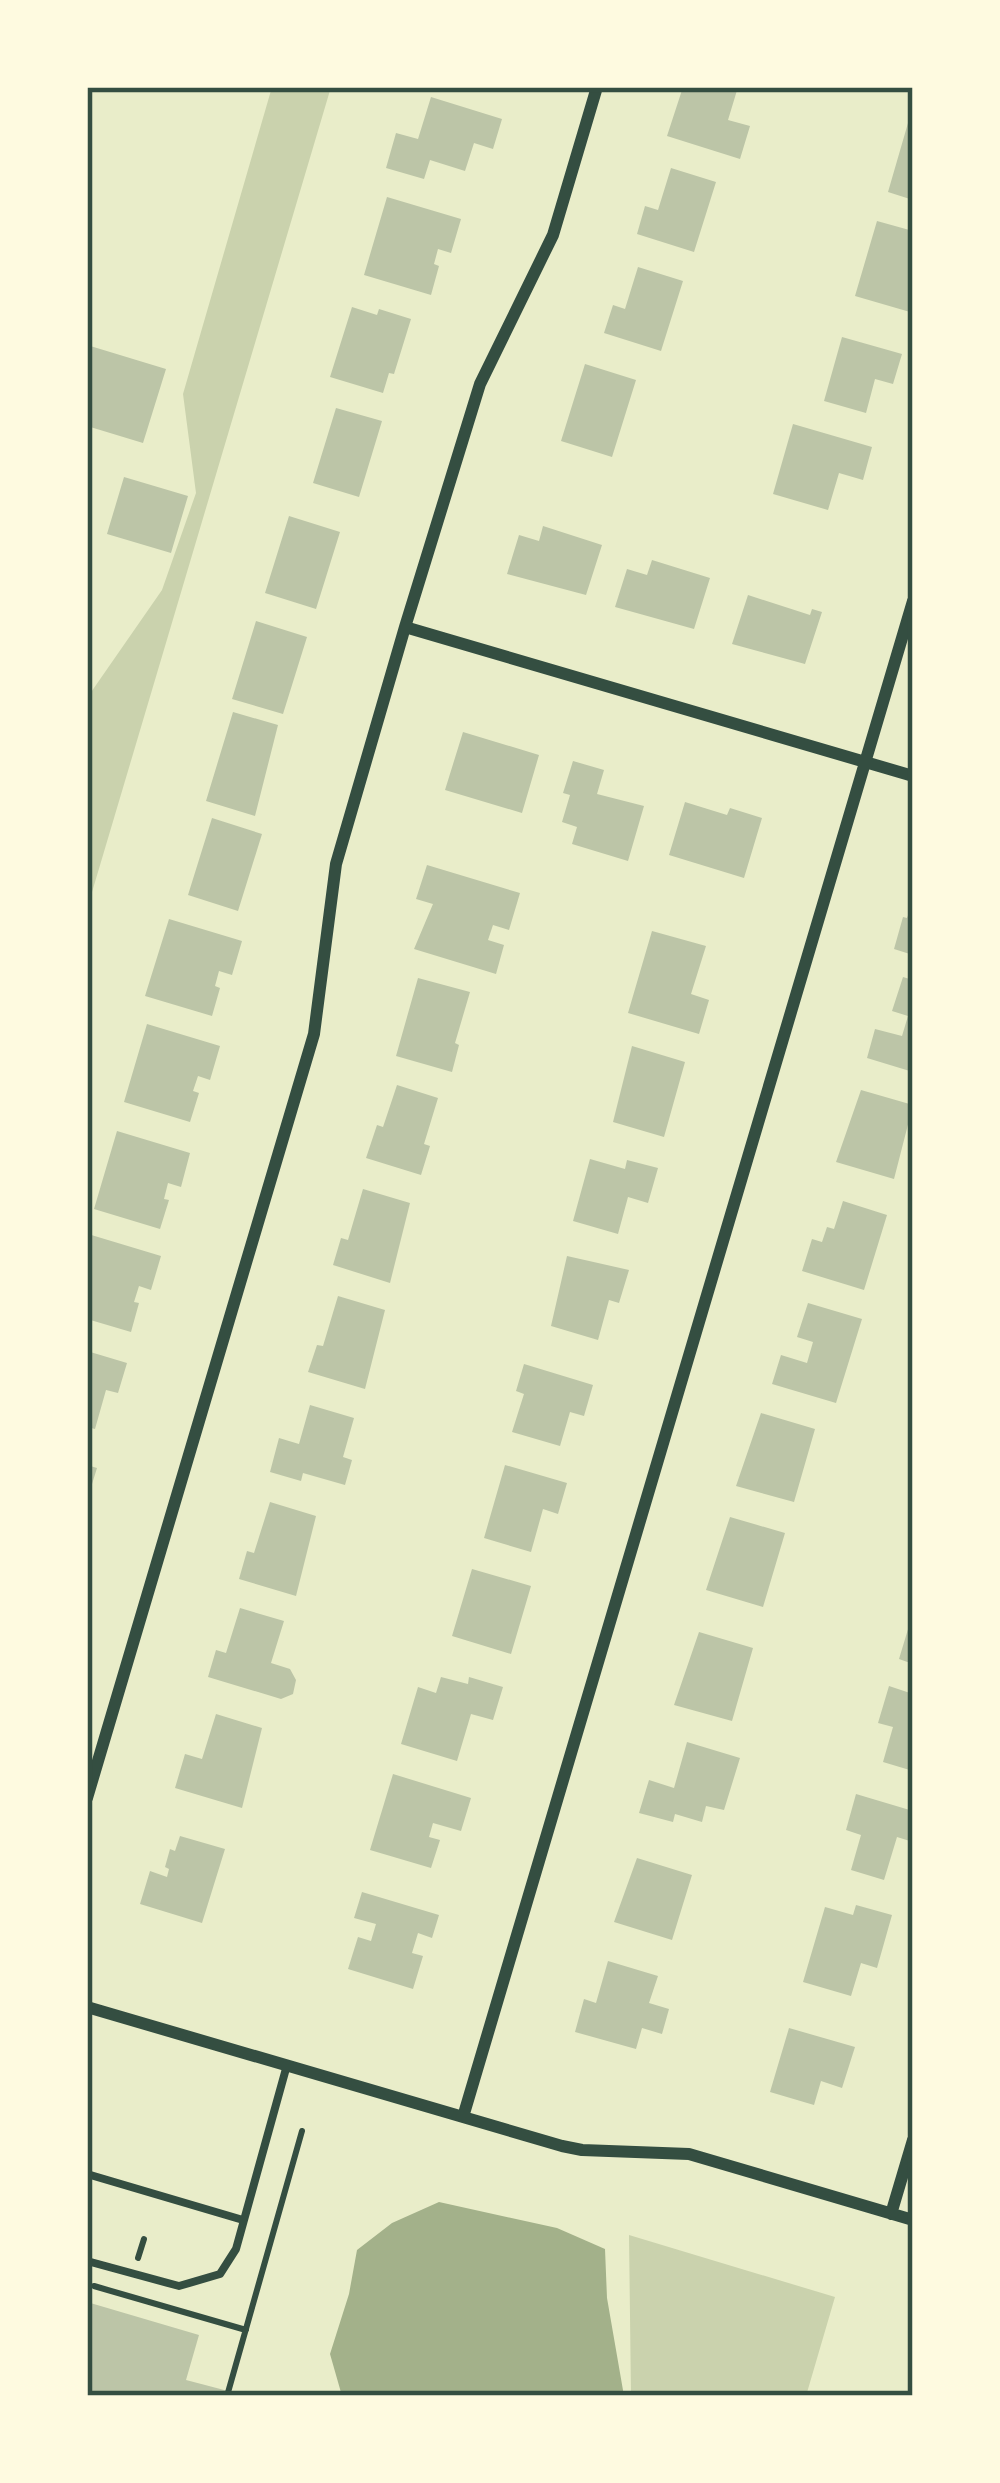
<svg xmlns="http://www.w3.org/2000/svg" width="1000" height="2483" font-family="'Noto Sans',sans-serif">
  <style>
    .green { fill: #cad2ad }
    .water { fill: #a3b18a }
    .building { fill: #bcc5a7 }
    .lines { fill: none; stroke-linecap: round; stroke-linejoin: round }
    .path { stroke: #344e41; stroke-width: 6 }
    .service { stroke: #344e41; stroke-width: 8 }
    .minor { stroke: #344e41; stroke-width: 12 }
    .neatline { fill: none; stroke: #344e41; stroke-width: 4.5 }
  </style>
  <rect width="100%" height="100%" fill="#e9edc9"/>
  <path class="green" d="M272,87H331L87,909V698L162,590L196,493L183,394Z
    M629,2235L835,2297L806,2396H631Z"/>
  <path class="water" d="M439,2202L557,2228L605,2249L607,2298L624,2396H342L330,2354L349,2294L357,2250L392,2223Z"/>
  <path class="building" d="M683,87H738L728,120L750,126L740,159L667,136Z
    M431,97L502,119L493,149L474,143L465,171L430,160L424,179L386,168L396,133L418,139Z
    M908,123L913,124V200L888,192Z
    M671,168L716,182L694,252L637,234L645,206L658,210Z
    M387,197L461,219L451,253L438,249L434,264L439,266L431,295L364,275Z
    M877,221L913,231L910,312L855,296Z
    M638,267L683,281L661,351L604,333L613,305L625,309Z
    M352,307L377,315L379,309L411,319L394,374L389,373L383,393L330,377Z
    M842,337L902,354L893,384L875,379L866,413L824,401Z
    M87,345L166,369L143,443L87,426Z
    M585,364L636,380L612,457L561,441Z
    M336,408L382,421L359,497L313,483Z
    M793,424L872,447L863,480L839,473L828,510L773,494Z
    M124,477L188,496L171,553L107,534Z
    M289,516L340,532L316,609L265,593Z
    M543,526L602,545L586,595L507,574L519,535L539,541Z
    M652,560L710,578L694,629L615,607L627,569L647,575Z
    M748,595L810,615L812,609L822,612L805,664L732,644Z
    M256,621L307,637L283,714L232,699Z
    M233,712L278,725L255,816L206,801Z
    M463,732L539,755L522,813L445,790Z
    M573,761L604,770L597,794L644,806L628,861L572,844L577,827L562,822L570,795L563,793Z
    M685,802L727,815L730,808L762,818L744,878L669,855Z
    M212,818L262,834L238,911L188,895Z
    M427,865L520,893L509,930L493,925L488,940L504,945L496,974L414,949L433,904L416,899Z
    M913,902V955L894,949L903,917L907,918Z
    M169,919L242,941L232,975L219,971L215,986L220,988L212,1016L145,996Z
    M652,931L706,946L691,994L709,1000L699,1034L628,1013Z
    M903,977L913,980V1072L867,1058L875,1029L902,1036L908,1016L892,1011Z
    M418,978L470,992L455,1043L459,1045L452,1072L396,1056Z
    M147,1024L220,1046L210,1080L198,1076L193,1091L199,1093L190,1122L124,1102Z
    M632,1046L685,1062L664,1137L613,1122Z
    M397,1085L438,1098L424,1144L430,1146L421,1175L366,1158L377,1125L383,1127Z
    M861,1090L913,1105L894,1179L836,1162Z
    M117,1131L190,1153L181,1187L168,1183L164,1199L169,1200L160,1229L94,1209Z
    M590,1159L625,1169L627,1160L658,1168L648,1203L628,1197L618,1234L573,1221Z
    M363,1189L410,1203L390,1283L333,1265L341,1238L348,1240Z
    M843,1201L887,1215L864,1290L802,1271L812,1239L822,1242L827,1227L834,1229Z
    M88,1234L161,1256L151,1290L139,1286L134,1302L139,1303L131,1332L87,1319Z
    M567,1256L629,1270L619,1303L609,1300L598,1340L551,1326Z
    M338,1296L385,1310L365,1389L308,1372L317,1345L323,1346Z
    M808,1303L862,1319L836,1403L772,1384L781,1355L807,1363L813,1342L797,1337Z
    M87,1351L127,1363L118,1393L106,1390L95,1429L87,1427Z
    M524,1364L593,1385L584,1416L570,1412L560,1446L512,1432L524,1394L516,1391Z
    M310,1405L354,1418L343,1457L352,1460L345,1485L303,1473L301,1481L270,1472L279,1438L299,1444Z
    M761,1413L815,1429L794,1502L736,1486Z
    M87,1465L97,1468L88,1497H87Z
    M505,1465L567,1483L558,1514L543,1509L531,1552L484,1538Z
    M270,1502L316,1516L296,1596L239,1579L247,1551L254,1553Z
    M730,1517L785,1533L763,1607L706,1590Z
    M472,1569L531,1586L511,1654L452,1636Z
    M240,1608L284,1621L271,1663L290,1669L296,1680L293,1694L281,1699L208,1677L216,1650L226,1653Z
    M912,1616H913V1664L899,1659Z
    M699,1632L753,1648L732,1721L674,1705Z
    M441,1677L468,1684L469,1677L503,1687L493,1720L471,1714L457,1761L401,1744L418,1687L436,1693Z
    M889,1686L913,1694V1771L883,1762L893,1727L878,1723Z
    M216,1714L262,1728L242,1808L175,1788L185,1754L202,1759Z
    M687,1742L740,1758L724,1810L706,1806L702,1822L675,1814L673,1822L639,1813L649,1780L674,1788Z
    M393,1774L471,1798L461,1831L433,1823L429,1837L440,1840L431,1868L370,1850Z
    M856,1794L913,1811V1842L897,1837L884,1880L851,1870L861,1835L846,1830Z
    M180,1836L225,1849L202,1923L140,1904L150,1871L167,1877L169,1869L165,1867L170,1849L175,1851Z
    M637,1858L692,1875L672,1940L614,1922Z
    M362,1892L439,1915L432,1938L418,1933L412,1953L423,1956L413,1989L348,1969L358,1937L371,1941L376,1924L354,1918Z
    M856,1905L892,1915L877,1968L861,1963L851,1996L803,1982L825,1907L853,1915Z
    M608,1961L658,1976L649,2003L669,2009L662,2034L642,2028L636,2049L575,2032L584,1999L596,2003Z
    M789,2028L855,2047L842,2088L821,2081L814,2105L770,2092Z
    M87,2302L199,2335L186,2380L228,2391L226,2396H87Z"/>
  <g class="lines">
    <path class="path" d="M138,2258L144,2239
      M94,2286L246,2330
      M227,2396L302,2131"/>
    <path class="service" d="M87,2174L243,2220
      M87,2261L179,2286L220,2274L236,2249L287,2065"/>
    <path class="minor" d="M405,627L913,776
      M87,1798L314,1034L336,864L405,627L480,384L553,235L597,87
      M87,2007L562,2146L582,2150L689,2154L913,2220
      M463,2117L913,601
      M891,2214L913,2140"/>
  </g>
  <rect width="1000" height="2483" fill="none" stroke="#fefae0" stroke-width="180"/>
  <rect x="90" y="90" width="820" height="2303" class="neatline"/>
</svg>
